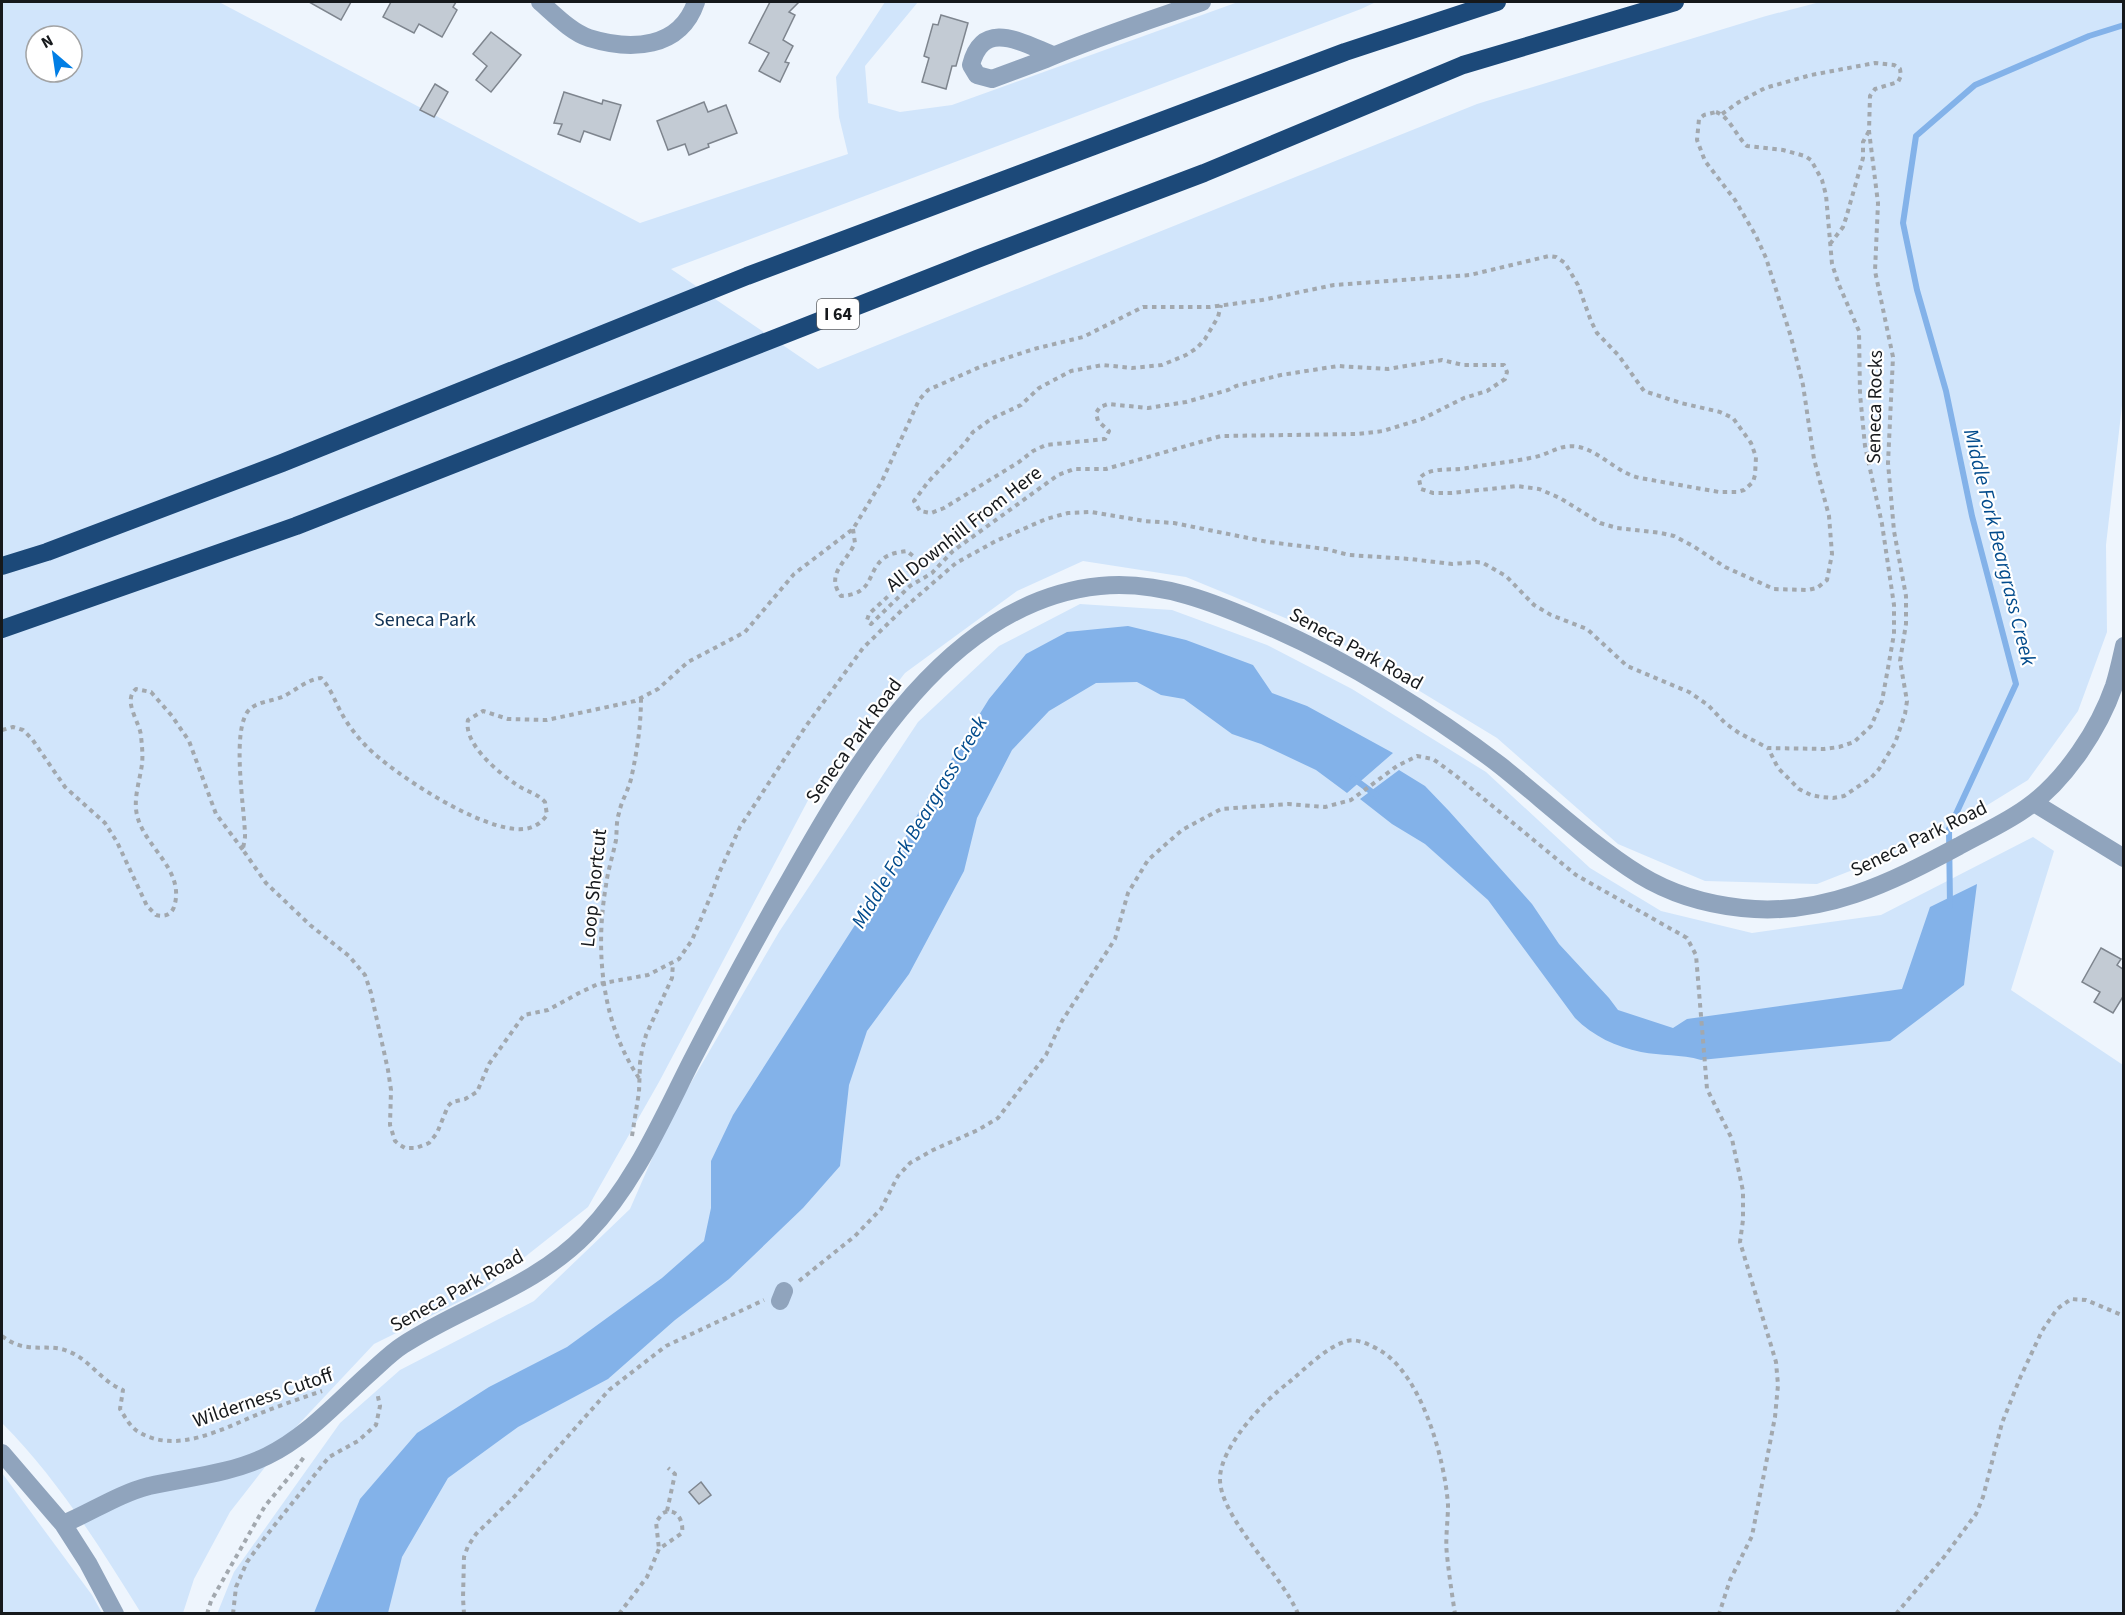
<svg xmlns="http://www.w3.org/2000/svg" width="2125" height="1615" font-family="'Source Sans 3',sans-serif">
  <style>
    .green { fill: #d1e5fb; fill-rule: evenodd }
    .water { fill: #83b2e9 }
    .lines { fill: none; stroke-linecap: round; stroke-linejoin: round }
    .stream { stroke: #83b2e9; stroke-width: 6 }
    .building { fill: #c3cbd4; stroke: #7e858e; stroke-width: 1.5 }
    .path { stroke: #a2a8ae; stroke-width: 4; stroke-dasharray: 4.5 4.5; stroke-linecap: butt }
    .minor { stroke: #90a4bd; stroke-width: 18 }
    .highway { stroke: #1c4979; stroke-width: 18 }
    .labels { text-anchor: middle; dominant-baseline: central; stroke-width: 4.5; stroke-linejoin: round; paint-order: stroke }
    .shield { fill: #fff; stroke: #5c5e60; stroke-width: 1.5 }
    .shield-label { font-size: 18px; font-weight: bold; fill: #16191c }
    .street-label { font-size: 20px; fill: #16191c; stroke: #fff }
    .park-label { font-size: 20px; fill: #103255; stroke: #fff }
    .water-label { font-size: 21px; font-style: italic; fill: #024b8c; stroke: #fff }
  </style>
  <rect width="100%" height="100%" fill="#eef5fd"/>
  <path class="green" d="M2,2H219L640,223L848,154L839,117L836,77L885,2H918L865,66L868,103L900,112L952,105L1238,2H1376L1361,9L671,269L818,369L1477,104L1766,16L1820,2H2123L2124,388L2106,545L2107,632L2078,711L2028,780L1934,838L1817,884L1705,881L1618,844L1497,738L1329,636L1186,577L1083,561L1017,591L905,673L814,789L659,1082L588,1207L483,1290L374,1344L297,1426L230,1512L194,1579L183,1613H141C100,1547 57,1478 2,1423ZM36,36H72V72H36Z
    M1080,604L1172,610L1267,645L1352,689L1486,772L1590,868L1661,911L1752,933L1881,915L2033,837L2054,851L2011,990L2123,1065V1613L217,1614L234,1572L340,1423L400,1370L534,1301L630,1209L668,1122L779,932L918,722L999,646Z
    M2,1473L92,1595L102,1613H2Z"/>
  <path class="water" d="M1128,626L1186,640L1253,665L1272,693L1307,706L1393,753L1347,793L1316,770L1261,744L1232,734L1184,699L1161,695L1137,682L1096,683L1049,711L1012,750L977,818L964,871L909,974L867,1031L849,1085L840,1166L803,1208L729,1279L675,1320L608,1379L518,1427L448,1478L402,1557L388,1613H314L360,1499L417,1433L489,1387L567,1347L662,1278L704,1241L711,1208V1161L733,1115L871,900L920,810L989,699L1026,654L1067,632Z
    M1399,770L1425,786L1449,811L1532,904L1559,944L1609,998L1618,1010L1673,1028L1687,1019L1902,989L1930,907L1977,884L1964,985L1890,1041L1701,1060C1681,1054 1661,1056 1641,1052C1616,1047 1593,1036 1575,1018L1488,900L1425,844L1392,824L1360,799Z"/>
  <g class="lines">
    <path class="stream" d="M1353,778L1376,795
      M1950,906L1949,829L2016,684L1972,516L1946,391L1917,290L1903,223L1916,136L1975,85L2089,36L2124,25"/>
  </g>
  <path class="building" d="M309,2H351L341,20Z
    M391,2H456L453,7L457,10L442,37L419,24L414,33L383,17Z
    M770,2H799L789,12L795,15L783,40L793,46L785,62L789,63L780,82L759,71L769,53L749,43Z
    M941,15L968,23L956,66H952L946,89L922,82L929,58L924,56L933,24L938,25Z
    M491,32L521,55L491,92L476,80L487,66L473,54Z
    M435,84L448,92L434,117L420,110Z
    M564,92L602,104L603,100L621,105L610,140L584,131L580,142L558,134L562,124L554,123Z
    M704,102L708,112L726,105L737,133L708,144L709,147L689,155L685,144L668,150L657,121Z
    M2101,948L2121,959L2117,965L2124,970V995L2113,1013L2094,1002L2100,992L2082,982Z
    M701,1482L711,1495L699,1504L689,1492Z"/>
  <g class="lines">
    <path class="path" d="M1716,112C1730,117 1736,136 1747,146L1783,150L1805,156L1811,160L1822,180L1826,195L1832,264L1839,285L1859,331L1860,394L1865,446L1882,524L1894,605V634L1888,668L1882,701L1871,726L1854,742L1839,747L1824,749L1768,748L1739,733L1725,723L1708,705L1689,692L1627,666L1587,629L1551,615L1534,605L1506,576L1483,563L1476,562L1452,564L1410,559L1349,555L1326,549L1268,542L1174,523L1144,521L1091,512L1068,513L1046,519L996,541L956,563L903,609L863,648L806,726L740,827L719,873L712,893L692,940L679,959L648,975L598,984L579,993L548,1010L524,1015L489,1064L477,1092L465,1099L452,1102L448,1106L437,1133L429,1143L416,1148H405L400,1145L395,1141L390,1125L391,1090L388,1070L371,993L365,975L349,956L310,925L266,883L243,850C243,846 245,841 245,836C245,811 230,727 250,709C259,701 274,701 284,696C296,690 308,679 321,678C331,688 335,702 342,714C348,725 358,738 367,747C395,775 484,833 524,829C534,828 541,823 547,815L545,802C537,793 527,792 517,785C499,773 463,744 468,720L483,711L508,719L547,720L635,701L658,689L688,662L745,632L794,574L853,529L882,481L919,400L928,390L982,366L1034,349L1083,337L1143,307H1210L1262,300L1334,285L1470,275L1549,256L1556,257L1565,263L1578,285L1591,321L1597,333L1619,356L1644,391L1681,403L1720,412L1733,418L1751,443L1756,457L1755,475L1753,482L1744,490L1737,492H1719L1640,478C1617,473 1601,452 1579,447C1561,443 1550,454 1535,457C1512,462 1489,464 1467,468C1453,471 1428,466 1419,479L1421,489L1433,493H1452L1517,486L1539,489L1560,498L1600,523L1617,528L1661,533L1674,536L1693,546L1725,567L1774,589L1808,590L1817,588L1827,580L1832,554L1829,516L1814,459L1803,385L1791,337L1766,258L1756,236L1735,200L1705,161L1697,140L1699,119L1704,115Z
      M1722,114L1739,102L1765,88L1811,75L1875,63L1894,65L1900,69L1901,76L1898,82L1875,89L1870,96L1869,131L1878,203L1875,271L1893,357L1888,463L1894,531L1906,596V624L1900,661L1907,701L1905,714L1895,743L1879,769L1871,778L1844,796L1833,798L1821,797L1811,795L1799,789L1778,768L1768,748
      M1830,244L1843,227L1846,218L1863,158V142L1869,131
      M853,529L855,543C846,563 825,574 841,596C875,594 866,572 884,558C891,553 900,552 907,551L913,556C915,576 883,600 869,614L867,620L871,624L910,586L932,573L953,551L1058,475L1074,469H1106L1221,436L1357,434L1383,431L1422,419L1464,398L1487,391L1505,379L1507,372L1504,365H1463L1442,360L1388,369L1338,366L1281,375L1236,386L1228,390L1186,402L1148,408L1108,404L1100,407L1096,413L1098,421L1109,431L1105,439L1046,445L1033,451L1019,462L944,508L931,513L920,511L914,501L928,482L965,443L973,432L991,419L1021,405L1039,388L1071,371L1103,365L1132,368L1162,365L1186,355L1197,348L1205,339L1218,317L1221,305
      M2,730L13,727L23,730L32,739L65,787L105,823L117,842L147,906L156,915C165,917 171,915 174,907C186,870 144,847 137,815C133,799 140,780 142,764C143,755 142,746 141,736C140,722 122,701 136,689L151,692L172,716L189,741L216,814L243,850
      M639,1078C601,1022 595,950 606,885C608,870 613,855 616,840C617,831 616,822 619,813C621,802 628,791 631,779C637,752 641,726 641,698
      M632,1136L639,1092L640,1063L642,1050L646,1035L672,978L673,963
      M799,1281L855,1236L881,1209L898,1176L910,1163L933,1150L978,1130L998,1118L1046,1055L1062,1021L1115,939L1128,893L1148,860L1182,830L1221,809L1288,804L1325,807L1351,800L1397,766L1417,756L1433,759L1455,775L1576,875L1687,938L1696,955L1707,1089L1732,1139L1743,1191V1220L1740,1242L1776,1362L1778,1385L1775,1417L1752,1536L1730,1580L1719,1614
      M2,1336C10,1342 18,1346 28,1347C42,1349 55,1345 70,1352C91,1361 102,1382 123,1390L120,1409C125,1417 129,1425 137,1431C176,1456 224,1428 261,1413C281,1405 302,1398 322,1391
      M667,1511L675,1474L668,1468
      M207,1614L211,1601L265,1506L290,1476L304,1457
      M233,1614L236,1587L247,1562L266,1536L329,1457L358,1441L376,1425L380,1406L377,1392
      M464,1614L463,1598L464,1557L468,1546L476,1534L515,1496L609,1390L666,1346L764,1300
      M619,1614L647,1577L659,1549L682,1533C684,1520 676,1507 663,1513L656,1522L659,1549
      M1298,1614C1282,1574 1218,1516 1220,1477C1222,1445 1264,1401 1288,1383C1305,1369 1326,1347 1347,1341C1358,1338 1372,1346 1381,1351C1422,1376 1445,1460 1448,1505C1448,1522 1445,1539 1447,1555C1449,1575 1452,1594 1455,1614
      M1896,1614L1944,1557L1976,1514L1983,1497L2002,1423L2020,1378L2042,1331L2057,1309L2071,1299L2086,1300L2124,1316"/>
    <path class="minor" d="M540,2C554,14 571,32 589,38C631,51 680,49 696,2
      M1053,55C1022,43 983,18 971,65L977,75L992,79L1046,59C1097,37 1150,20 1202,2
      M2034,803L2124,858
      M780,1301L784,1291
      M2,1453L63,1524L88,1563L115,1614
      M63,1524C92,1512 118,1494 149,1486C189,1477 230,1474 267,1456C308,1436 338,1401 372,1371C382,1362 392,1352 403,1345C464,1305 534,1288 587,1233C634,1185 662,1119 692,1060C723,1000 755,940 789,881C856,762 949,601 1100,586C1160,580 1216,603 1270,627C1348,661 1433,714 1501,766C1546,802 1592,845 1640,875C1671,894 1705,904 1742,908C1822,917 1890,883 1959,846C1982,833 2008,822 2029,806C2066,779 2099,729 2114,686C2118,673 2121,659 2124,646"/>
    <path class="highway" d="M2,566L47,552L282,463L747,276L1345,52L1497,2
      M2,629L296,526L977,259L1204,173L1463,65L1675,2"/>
  </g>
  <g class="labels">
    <rect class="shield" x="817" y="299" width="42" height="30" rx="4.5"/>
    <g class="shield-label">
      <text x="838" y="314">I 64</text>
    </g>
    <g class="street-label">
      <text transform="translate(1875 407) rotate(-89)">Seneca Rocks</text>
      <text transform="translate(964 529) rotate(-38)">All Downhill From Here</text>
      <text transform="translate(1356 649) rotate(29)">Seneca Park Road</text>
      <text transform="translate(854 741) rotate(-54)">Seneca Park Road</text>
      <text transform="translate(1919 839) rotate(-26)">Seneca Park Road</text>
      <text transform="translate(594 888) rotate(-84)">Loop Shortcut</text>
      <text transform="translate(457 1291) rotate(-29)">Seneca Park Road</text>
      <text transform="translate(263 1398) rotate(-19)">Wilderness Cutoff</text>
    </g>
    <g class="park-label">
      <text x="425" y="620">Seneca Park</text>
    </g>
    <g class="water-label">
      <text transform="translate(2000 547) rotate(76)">Middle Fork Beargrass Creek</text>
      <text transform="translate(919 822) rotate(-59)">Middle Fork Beargrass Creek</text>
    </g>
  </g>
  <rect width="2125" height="1615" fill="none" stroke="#16191c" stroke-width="6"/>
  <g transform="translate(54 54) rotate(331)"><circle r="28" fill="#ffffff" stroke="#a2a3a4" stroke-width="1.5"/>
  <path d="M0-4.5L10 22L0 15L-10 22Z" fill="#017ee5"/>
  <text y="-9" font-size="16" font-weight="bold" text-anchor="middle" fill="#16191c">N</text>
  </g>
</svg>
